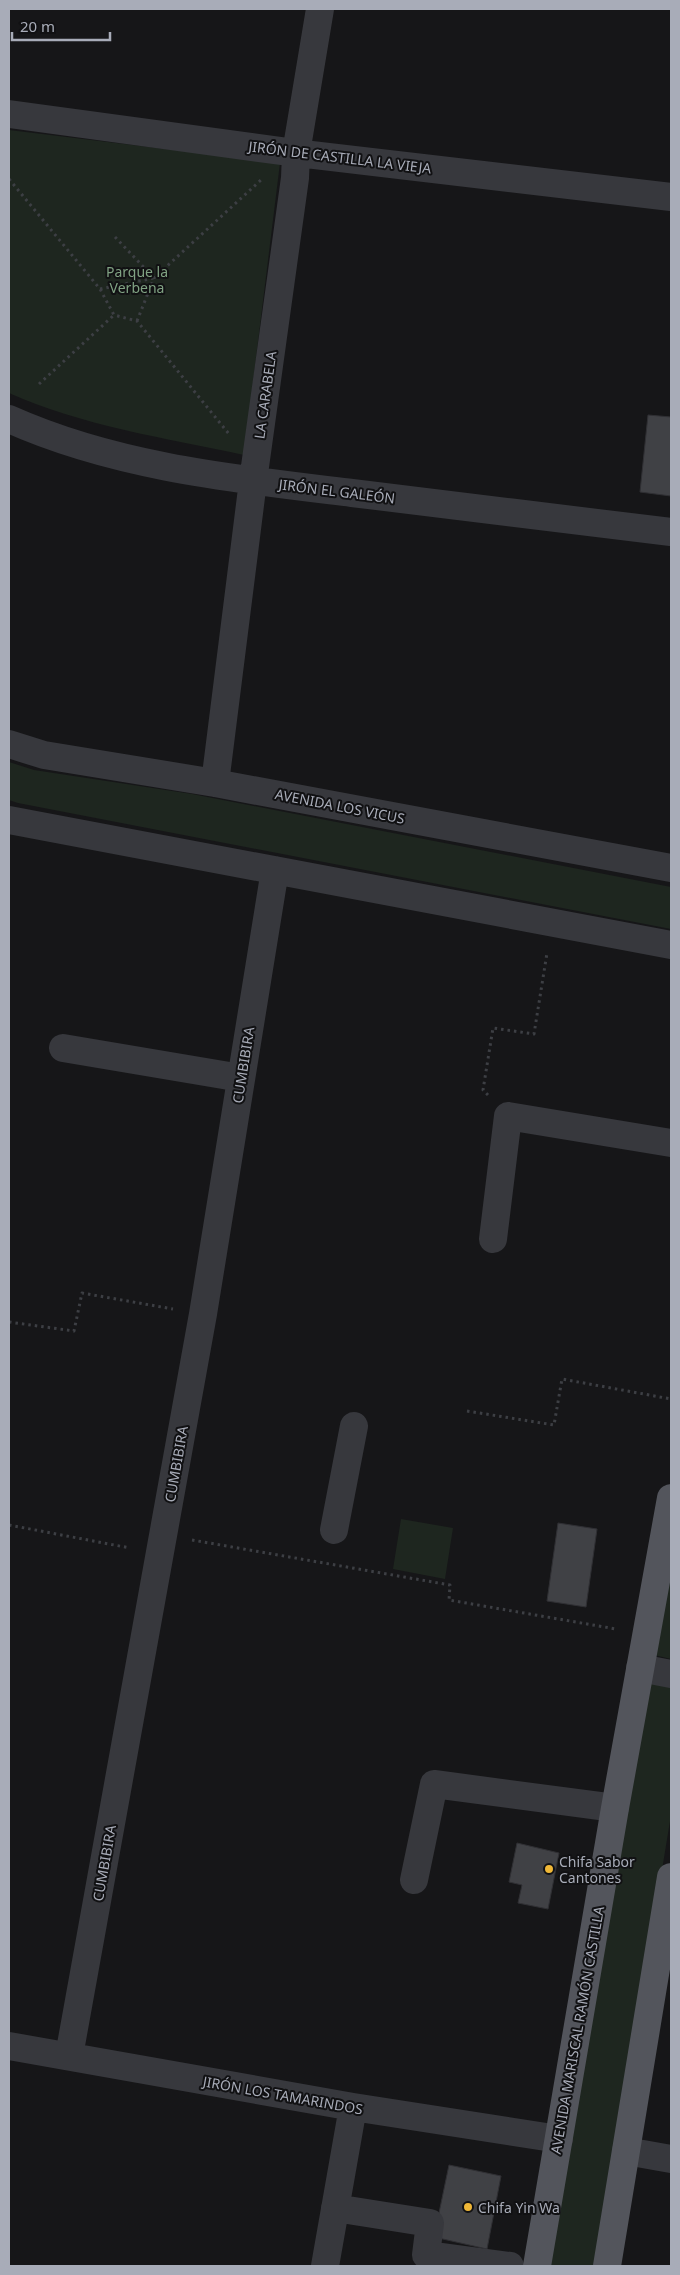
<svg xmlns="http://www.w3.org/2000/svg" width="680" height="2275" font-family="'Noto Sans',sans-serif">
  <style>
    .green { fill: #1e261f }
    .building { fill: #404145; stroke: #303034 }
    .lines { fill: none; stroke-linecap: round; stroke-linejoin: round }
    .path { stroke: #3d3f44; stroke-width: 3; stroke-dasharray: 2.5 4; stroke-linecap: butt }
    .minor { stroke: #37383d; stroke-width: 28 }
    .major { stroke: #53555c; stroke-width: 28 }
    .poi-dot { fill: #efb737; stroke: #111113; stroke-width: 2 }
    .labels { text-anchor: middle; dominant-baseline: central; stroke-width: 4; stroke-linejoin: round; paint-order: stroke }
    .street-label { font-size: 14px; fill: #a8acb8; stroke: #111113 }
    .park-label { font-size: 14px; fill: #80a283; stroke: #111113 }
    .poi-label { font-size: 14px; fill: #a8acb8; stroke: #111113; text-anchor: start }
  </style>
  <rect width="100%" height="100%" fill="#161618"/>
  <path class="green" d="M9,130L280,163L244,455C165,438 83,426 9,393Z
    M9,762L34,770L192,794L671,887V929L18,803L9,800Z
    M401,1519L453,1528L445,1579L393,1569Z
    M671,1557V1659L654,1655Z
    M649,1678L671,1682V1815L597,2266H545Z"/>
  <path class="building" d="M648,415L671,417V496L640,492Z
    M558,1523L597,1529L586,1607L547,1601Z
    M517,1843L559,1853L548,1909L518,1903L522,1885L509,1882Z
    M449,2165L501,2176L487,2249L434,2237Z"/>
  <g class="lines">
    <path class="path" d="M9,179L100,289L114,315L137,321L229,434
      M115,237L154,278
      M100,289L154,278
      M137,321L154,278L261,180
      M39,384L114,315
      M488,1095L483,1090L493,1028L534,1034L547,953
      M9,1322L74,1331L82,1293L173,1309
      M467,1411L554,1425L562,1379L671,1399
      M9,1525L130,1548
      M192,1540L450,1585L449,1600L616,1629"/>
    <path class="minor" d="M9,114L296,153L671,197
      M9,419C116,467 236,479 352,493C458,506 565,519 671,532
      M9,744L44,755L215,783L671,868
      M215,783L253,481L295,178L296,153L320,9
      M9,820L671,945
      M63,1048L241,1078
      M493,1239L508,1116L671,1143
      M334,1530L354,1426
      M640,1668L671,1674
      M414,1880L434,1784L615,1808
      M9,2046L353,2107L559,2139
      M69,2056L203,1314L275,870
      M626,2151L671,2159
      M335,2208L430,2223L426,2255L510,2266
      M325,2266L353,2107"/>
    <path class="major" d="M537,2266L615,1808L671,1498
      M607,2266L671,1877"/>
  </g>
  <g class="poi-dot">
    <circle cx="549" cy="1869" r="5"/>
    <circle cx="468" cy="2207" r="5"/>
  </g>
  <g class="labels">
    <g class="street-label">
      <text transform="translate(340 157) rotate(7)">JIRÓN DE CASTILLA LA VIEJA</text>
      <text transform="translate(265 395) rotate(-82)">LA CARABELA</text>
      <text transform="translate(337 491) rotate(7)">JIRÓN EL GALEÓN</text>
      <text transform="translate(340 806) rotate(11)">AVENIDA LOS VICUS</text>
      <text transform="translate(243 1065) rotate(-81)">CUMBIBIRA</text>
      <text transform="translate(176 1464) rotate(-80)">CUMBIBIRA</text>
      <text transform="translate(104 1863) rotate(-80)">CUMBIBIRA</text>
      <text transform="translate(577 2030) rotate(-80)">AVENIDA MARISCAL RAMÓN CASTILLA</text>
      <text transform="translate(283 2095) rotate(10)">JIRÓN LOS TAMARINDOS</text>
    </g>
    <g class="park-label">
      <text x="137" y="271">Parque la<tspan x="137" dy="16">Verbena</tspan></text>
    </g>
    <g class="poi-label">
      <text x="559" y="1861">Chifa Sabor<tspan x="559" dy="16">Cantones</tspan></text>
      <text x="478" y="2207">Chifa Yin Wa</text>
    </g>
  </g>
  <rect width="680" height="2275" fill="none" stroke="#a8acb8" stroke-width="20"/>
  <path d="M12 32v8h98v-8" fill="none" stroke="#a8acb8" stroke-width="2.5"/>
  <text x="20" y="32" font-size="15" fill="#a8acb8" stroke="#111113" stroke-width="4" paint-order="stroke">20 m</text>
</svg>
